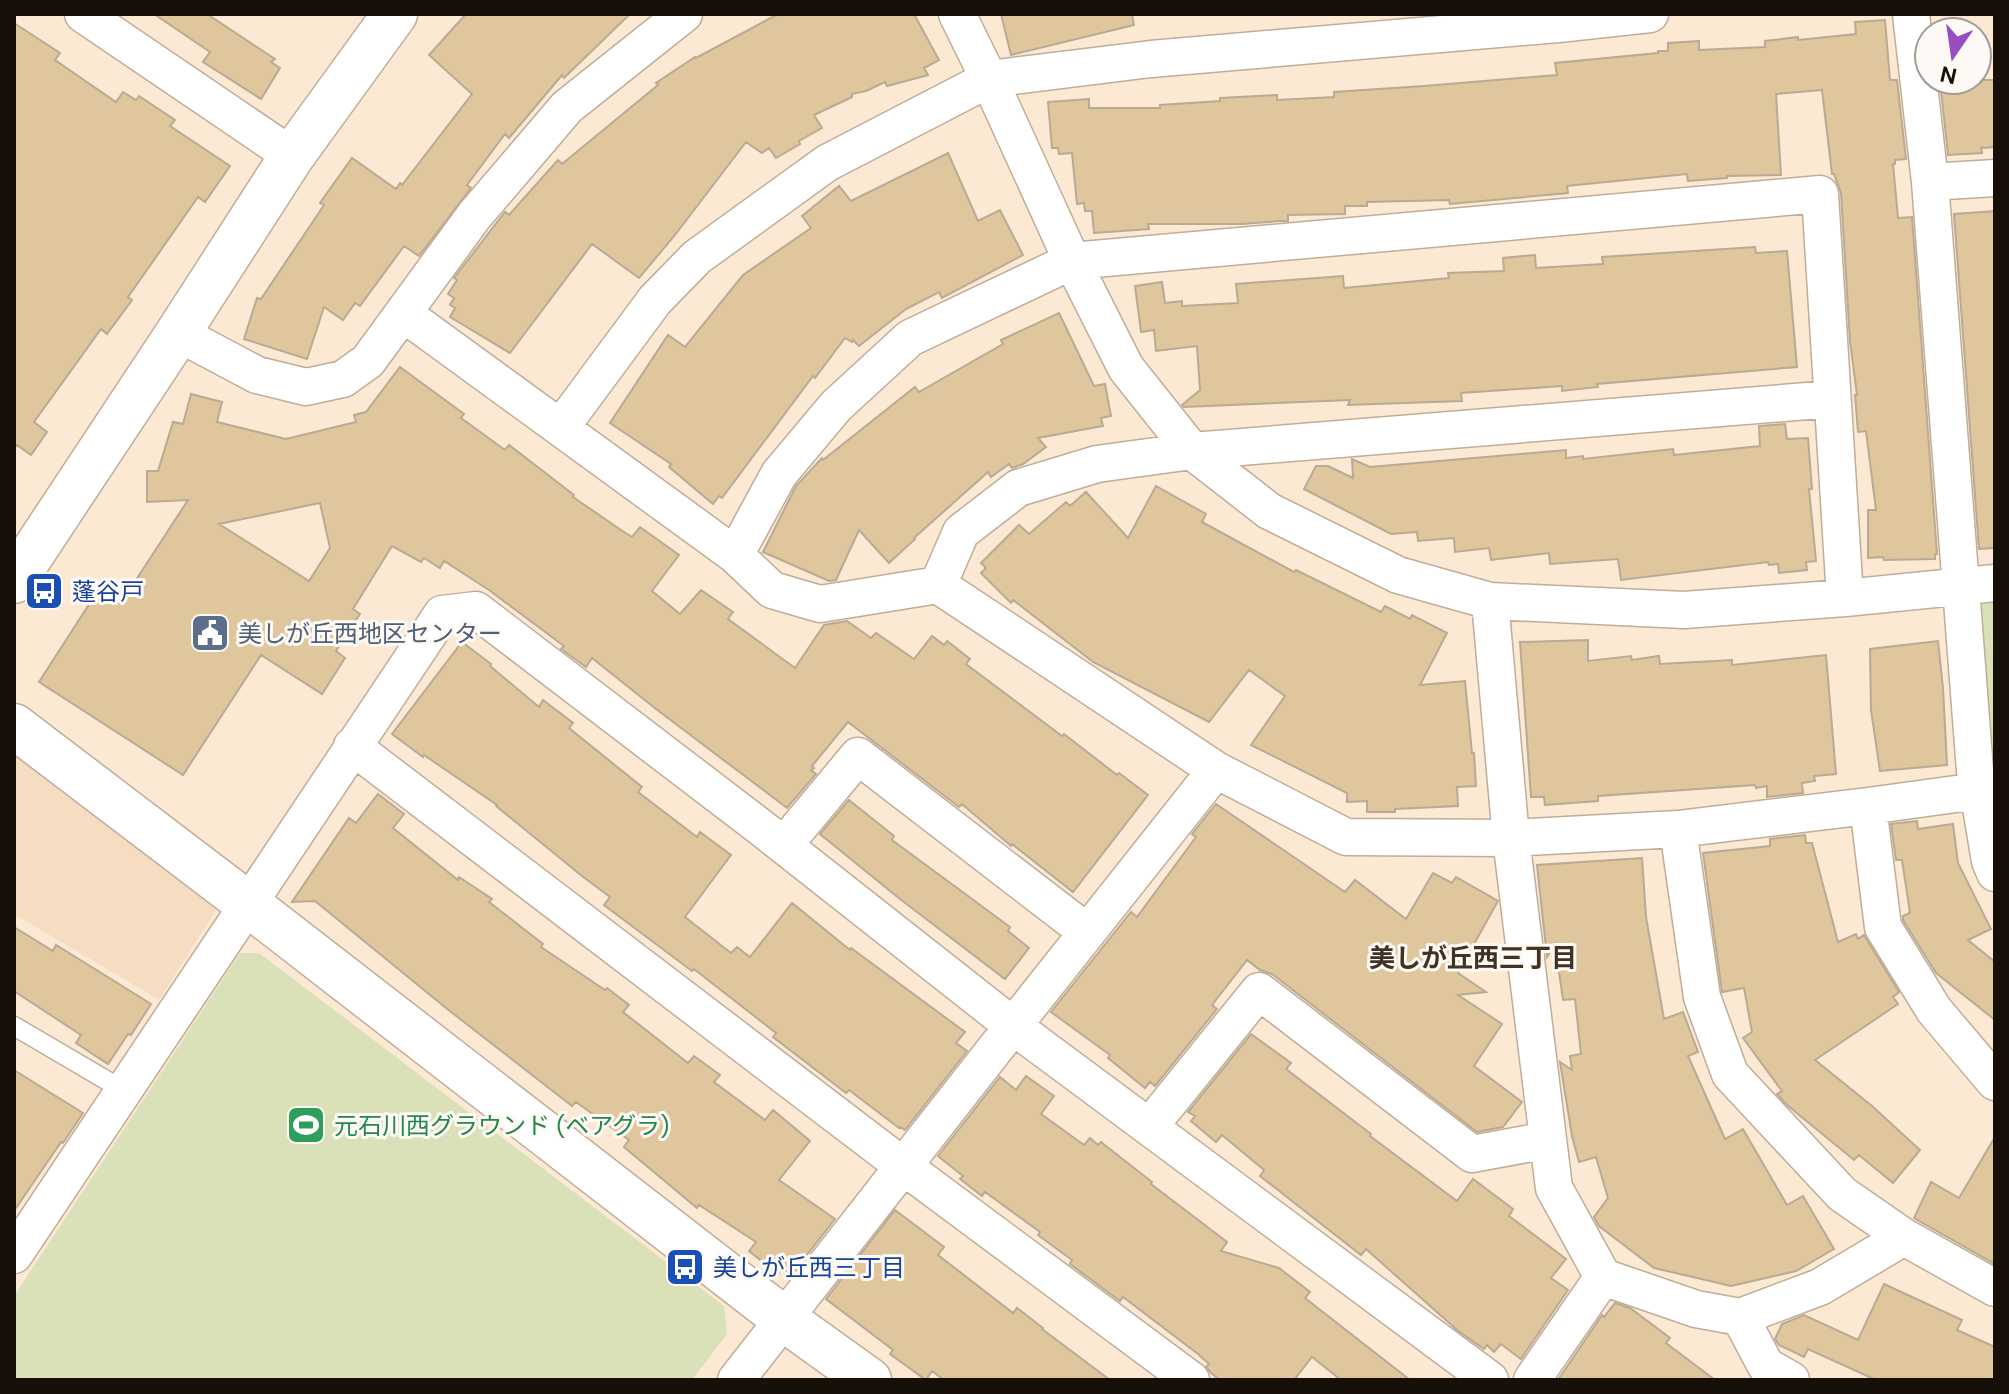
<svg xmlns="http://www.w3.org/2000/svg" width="2009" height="1394" font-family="'DM Sans','Noto Sans JP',sans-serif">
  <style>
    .built { fill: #f6ddc2 }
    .green { fill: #dae1b9 }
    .building { fill: #e0c69c; stroke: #b8aa93; stroke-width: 2; fill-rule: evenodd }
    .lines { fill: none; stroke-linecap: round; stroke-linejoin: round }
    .lane-casing { stroke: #c0ad99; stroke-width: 21 }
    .street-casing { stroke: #c0ad99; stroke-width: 39 }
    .secondary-casing { stroke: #c0ad99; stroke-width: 47 }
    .lane { stroke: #fff; stroke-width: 18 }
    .street { stroke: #fff; stroke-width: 36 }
    .secondary { stroke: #fff; stroke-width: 44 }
    .labels { text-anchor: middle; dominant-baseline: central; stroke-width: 6; stroke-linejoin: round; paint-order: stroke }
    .transit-label { font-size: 24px; fill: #164399; stroke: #fdf9f5; text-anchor: start }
    .service-label { font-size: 24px; fill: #4e5e75; stroke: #fdf9f5; text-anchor: start }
    .leisure-label { font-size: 24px; fill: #27864d; stroke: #fdf9f5; text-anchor: start }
    .neighbourhood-label { font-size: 26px; font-weight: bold; fill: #413221; stroke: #fdf9f5 }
  </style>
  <rect width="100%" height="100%" fill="#fce9d3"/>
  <path class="built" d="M14,752L80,798L216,910L159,1000L14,914Z"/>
  <path class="green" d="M1995,598V762L1974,600Z
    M240,953H259L724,1306L727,1334L692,1380H14V1296Z"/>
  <path class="building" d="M154,14H207L275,59L271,62L280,68L261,99L203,62L210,52Z
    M466,14H630L564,78L562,75L509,138L505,134L467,185L471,188L419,256L404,246L360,306L355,303L343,320L324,307L307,359L244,339L257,298L261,299L324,205L320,203L352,158L396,189L400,183L402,185L472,94L429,55Z
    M778,14H914L939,60L924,68L928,75L887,86L885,82L866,91L852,94V97L814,115L822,128L799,141L800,144L776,158L769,148L762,153L746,142L675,235L639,278L592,244L510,353L450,317L455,308L450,305L454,298L448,294L457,280L454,278L505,212L509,215L558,160L562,164L658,85L656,83L695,57L696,58Z
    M1001,14H1132L1134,25L1011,55Z
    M1885,20L1890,80H1897L1906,159L1895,160V164H1893L1898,218L1912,217L1937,554H1935V559L1884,560L1883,557L1868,558V510H1876L1866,431L1858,432L1855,395H1857L1850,341L1841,193L1834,174H1832L1822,90L1776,94L1781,175L1727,176V178L1688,181L1687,174L1576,185L1567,186L1568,193L1450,204L1449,200L1367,202V206H1345V214L1288,215V221H1280L1242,224H1148L1149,229L1094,233L1092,211H1085L1084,203L1077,204L1072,153L1059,154L1058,148H1052L1048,102L1089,99V108H1160V105L1220,101V98L1277,95V100L1334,97V92L1424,86L1557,75L1555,63L1658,53V51H1668V43L1699,41V50L1765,47V41L1798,37V40L1856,34L1855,22Z
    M14,23L60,53L55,60L116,102L123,92L136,100L139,96L175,120L170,126L230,166L205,202L198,197L128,297L132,300L107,334L101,329L34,422L47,432L31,455L17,445L14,449Z
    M1940,80H1995V147L1981,148L1982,153L1948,155Z
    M948,153L978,221L1000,210L1023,255L942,298L939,292L906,309L859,346L853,340L852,342L845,338L815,378L813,376L722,498L719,496L713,504L669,467L671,464L610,423L668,335L685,347L743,275L811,228L802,216L839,186L851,201Z
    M1995,211V548L1979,549L1954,214Z
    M1755,247L1756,253L1787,251L1797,367L1597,384L1598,387L1562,391V386L1461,393L1462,401L1348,405L1350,400L1184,407L1182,405L1200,390L1197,346L1156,351L1154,330L1141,332L1135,286L1162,282L1165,303L1182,301V306L1238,303L1236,284L1343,276L1344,288L1449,278L1448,273L1504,271L1503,258L1535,255L1536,268L1603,264L1602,257Z
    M1059,313L1094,386L1105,384L1111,416L1101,418L1103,426L1038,438L1046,447L1023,464L1012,468L1009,464L991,477L988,472L914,538L915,539L889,563L859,530L836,580L829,581L763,552L796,486L822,458L823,460L915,387L919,392L1003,344L1001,340Z
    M400,367L464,414L461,418L505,450L509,445L574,495L573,497L621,530L632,537L640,527L679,555L652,591L680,614L701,590L733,612L728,619L795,668L824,625L847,621L871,638L876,633L914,659L932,636L944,645L947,641L970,659L966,664L1062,736L1064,734L1117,775L1119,773L1148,795L1073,892L1012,844L1011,846L962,804L959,807L848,722L812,766L814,768L811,770L816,774L787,808L656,709L592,658L586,667L561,649L564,646L489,590L444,561L440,568L424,558L421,562L392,546L353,609L360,614L336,651L345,658L322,694L261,655L183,775L39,682L99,589L121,603L188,500L147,502V471H158L173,422L183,424L191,394L222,402L217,422L286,439L356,422L354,415L366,412ZM320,503L330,548L309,581L219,524Z
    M1785,424L1787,439L1808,438L1812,489H1809L1816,561L1806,562L1807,570L1779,573L1778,564L1769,565L1768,562L1621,580L1618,559L1550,564L1549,553L1491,560L1489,548L1455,552L1454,538L1418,541L1417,532L1391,534L1304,489L1316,466H1328L1353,478L1352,459L1370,467L1566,450V458L1583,456V459L1673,449L1674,455L1760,446L1759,426Z
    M1156,486L1206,514L1202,522L1294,572L1296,570L1381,612L1385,606L1410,619L1412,615L1447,633L1420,685L1465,681L1472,753H1474L1476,786L1457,787L1458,806L1395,809V812H1367V801L1347,802V793L1251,745L1285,696L1249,670L1209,722L1093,662L1013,600L1011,603L981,573L986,568L981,563L1019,525L1029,534L1066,502L1070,506L1086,492L1128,538Z
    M1588,640V661L1631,656L1632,660L1659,656L1660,664L1732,660V665L1826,655L1836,774L1814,776L1815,781L1802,783L1803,793L1767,797V786L1756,788L1755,785L1598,796V801L1545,805L1544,797H1531L1520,642Z
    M1938,641L1943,688L1947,765L1880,771L1871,710L1870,649Z
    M462,642L491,664L490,666L539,707L543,700L573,723L569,728L642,787L638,792L697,837L700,832L731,855L685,917L731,953L737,947L750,957L792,903L850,950L851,948L965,1032L956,1043L967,1051L905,1130L900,1127L899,1128L849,1090L846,1093L773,1037L776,1033L694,969L692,971L604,905L610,897L582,876L496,806L497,805L424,755L423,757L392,734Z
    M378,794L404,814L393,828L458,880L459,877L492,899L489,902L543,944L541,947L605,990L607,988L629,1005L623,1012L688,1063L694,1056L720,1075L714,1082L765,1120L773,1110L810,1141L779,1180L835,1219L792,1274L782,1268L778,1274L749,1251L756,1242L699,1205L697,1208L624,1147L629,1140L576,1102L572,1106L446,1008L315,901L292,902L349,818L356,823Z
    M849,800L894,836L892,840L1010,927L1008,931L1029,948L1005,979L900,899L820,834Z
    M1216,804L1345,892L1355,880L1406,919L1433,873L1452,883L1456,877L1498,901L1458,973L1486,992L1458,995L1502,1024L1474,1066L1522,1102L1503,1127L1477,1132L1272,974L1260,970L1247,960L1212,1005L1217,1009L1155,1086L1150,1082L1145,1088L1108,1058L1110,1055L1051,1012L1131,912L1137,917L1196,837L1192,834Z
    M1917,821L1918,829L1953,824L1958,863L1991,929L1968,940L1995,962V1020L1936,973L1903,920V916L1910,913L1902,860H1896L1891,824Z
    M1805,835L1806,843H1812L1838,942L1856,934L1858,939L1864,935L1899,992L1893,997L1898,1004L1815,1060L1872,1106L1920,1150L1893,1183L1859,1155L1854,1160L1787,1105L1777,1094L1782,1091L1743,1038L1752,1032L1744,988L1722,992L1703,853L1770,846V839Z
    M1642,858L1646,917L1664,1019L1683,1012L1698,1052L1688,1056L1725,1139L1743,1129L1787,1205L1803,1196L1834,1249L1796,1271L1731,1286L1654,1268L1599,1226L1594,1217L1608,1198L1596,1157L1579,1162L1572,1136L1560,1062L1572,1070L1570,1056L1581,1054L1575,999L1563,1000L1555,944L1547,957L1537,865Z
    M14,927L53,951L56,945L151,1004L131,1035L128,1034L108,1064L76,1043L81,1035L14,991Z
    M1251,1034L1291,1063L1286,1069L1371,1134L1370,1136L1457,1201L1473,1179L1513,1209L1509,1216L1566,1259L1551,1278L1568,1290L1521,1359L1501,1344L1494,1352L1487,1345L1484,1349L1457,1330L1366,1249L1361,1255L1260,1176L1264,1170L1222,1135L1216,1142L1191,1121L1195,1116L1188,1112Z
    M14,1070L83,1113L63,1143L61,1142L14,1211Z
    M1026,1076L1054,1096L1041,1114L1084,1145L1090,1138L1098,1145L1101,1142L1152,1182L1151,1184L1227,1242L1221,1251L1279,1268L1310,1292L1305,1298L1410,1380H1341L1312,1357L1294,1380H1220L1211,1373L1206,1367L1209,1364L1198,1354L1123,1297L1120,1301L1070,1264L1072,1260L1038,1235L1040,1232L985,1192L982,1196L960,1179L963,1176L938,1156L1000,1077L1016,1090Z
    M1995,1137V1264L1914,1218L1931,1182L1959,1198Z
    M895,1210L944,1247L938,1255L1013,1313L1017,1308L1043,1328L1042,1329L1110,1380H944L932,1371L926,1380L890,1354L893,1350L826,1299Z
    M1884,1284L1962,1320L1957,1330L1995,1347V1380H1876L1808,1349L1804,1357L1779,1345L1775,1339L1782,1324L1804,1315L1858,1340Z
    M1615,1303L1630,1308L1670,1338L1666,1343L1715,1380H1558L1602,1315L1604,1317Z"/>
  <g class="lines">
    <g class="lane-casing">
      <path id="lane" d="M14,1026L123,1090"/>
    </g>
    <g class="street-casing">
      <path id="street" d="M83,14L292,156
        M957,14L989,79L1072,261L1126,368L1192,451L1269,511L1398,575L1490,601L1684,610L1845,598L1995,583
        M1911,14L1930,182L1975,771L1990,861L1995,873
        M1930,182L1995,178
        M404,314L735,555L772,590L820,604L938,585L1216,770L1346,837L1511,838L1678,829L1868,806L1883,927L1934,1010L1995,1082
        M178,333L257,375L306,387L343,379L368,361L474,216L567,107L684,14
        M561,427L655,300L697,257L827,163L989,79L1151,59L1558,24L1650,14
        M735,555L779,474L836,406L910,338L1072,261L1820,194L1845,598
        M938,585L961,532L1018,488L1097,464L1192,451L1832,399
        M1490,601L1511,838L1554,1188L1603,1277L1696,1309L1740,1317L1820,1287L1904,1237
        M352,746L903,1166L1191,1380
        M1868,806L1978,791
        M1678,829L1702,997L1730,1074L1842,1194L1904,1237L1995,1288
        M784,845L858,756L1087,932
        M1149,1127L1259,991L1472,1154L1548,1140
        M14,1255L442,614L476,610L759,826L1013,1026L1490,1380
        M1740,1317L1766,1366L1791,1380
        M736,1380L1013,1026L1216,770
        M1532,1380L1603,1277"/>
    </g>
    <g class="secondary-casing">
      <path id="secondary" d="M14,581L178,333L292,156L395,14
        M14,726L248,904L784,1319L869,1380"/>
    </g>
    <use href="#lane" class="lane"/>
    <use href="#street" class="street"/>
    <use href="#secondary" class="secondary"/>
  </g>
  <defs>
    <g id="bus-square" transform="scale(2)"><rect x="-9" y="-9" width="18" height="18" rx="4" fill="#1a4fb4" stroke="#fdf9f5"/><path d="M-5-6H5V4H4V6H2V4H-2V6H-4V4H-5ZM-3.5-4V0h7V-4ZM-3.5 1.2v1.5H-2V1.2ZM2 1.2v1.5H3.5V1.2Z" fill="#fff"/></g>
    <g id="civic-square" transform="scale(2)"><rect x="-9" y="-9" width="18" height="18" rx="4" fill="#5c6f8a" stroke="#fdf9f5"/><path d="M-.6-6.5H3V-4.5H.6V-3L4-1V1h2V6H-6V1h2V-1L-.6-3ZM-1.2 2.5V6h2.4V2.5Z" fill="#fff"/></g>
    <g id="stadium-square" transform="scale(2)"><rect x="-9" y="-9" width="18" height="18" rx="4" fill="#2e9e5b" stroke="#fdf9f5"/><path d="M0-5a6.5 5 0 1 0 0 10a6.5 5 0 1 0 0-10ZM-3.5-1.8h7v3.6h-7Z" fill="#fff"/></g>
  </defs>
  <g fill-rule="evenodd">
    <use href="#bus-square" x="44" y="591"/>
    <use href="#civic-square" x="210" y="633"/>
    <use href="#stadium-square" x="306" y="1125"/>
    <use href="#bus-square" x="685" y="1267"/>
  </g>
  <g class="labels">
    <g class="transit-label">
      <text x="72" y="591">蓬谷戸</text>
      <text x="713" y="1267">美しが丘西三丁目</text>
    </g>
    <g class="service-label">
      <text x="238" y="633">美しが丘西地区センター</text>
    </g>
    <g class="leisure-label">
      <text x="334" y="1125">元石川西グラウンド (ベアグラ)</text>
    </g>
    <g class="neighbourhood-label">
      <text x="1473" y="958">美しが丘西三丁目</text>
    </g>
  </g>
  <rect width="2009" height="1394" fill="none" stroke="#161009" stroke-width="32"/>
  <g transform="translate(1953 56) rotate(193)"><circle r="38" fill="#fdf9f5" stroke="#a19c97" stroke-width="2"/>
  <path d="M0-6L14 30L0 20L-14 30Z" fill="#984ec0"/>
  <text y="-12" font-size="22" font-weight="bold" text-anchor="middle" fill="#161009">N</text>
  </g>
</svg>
